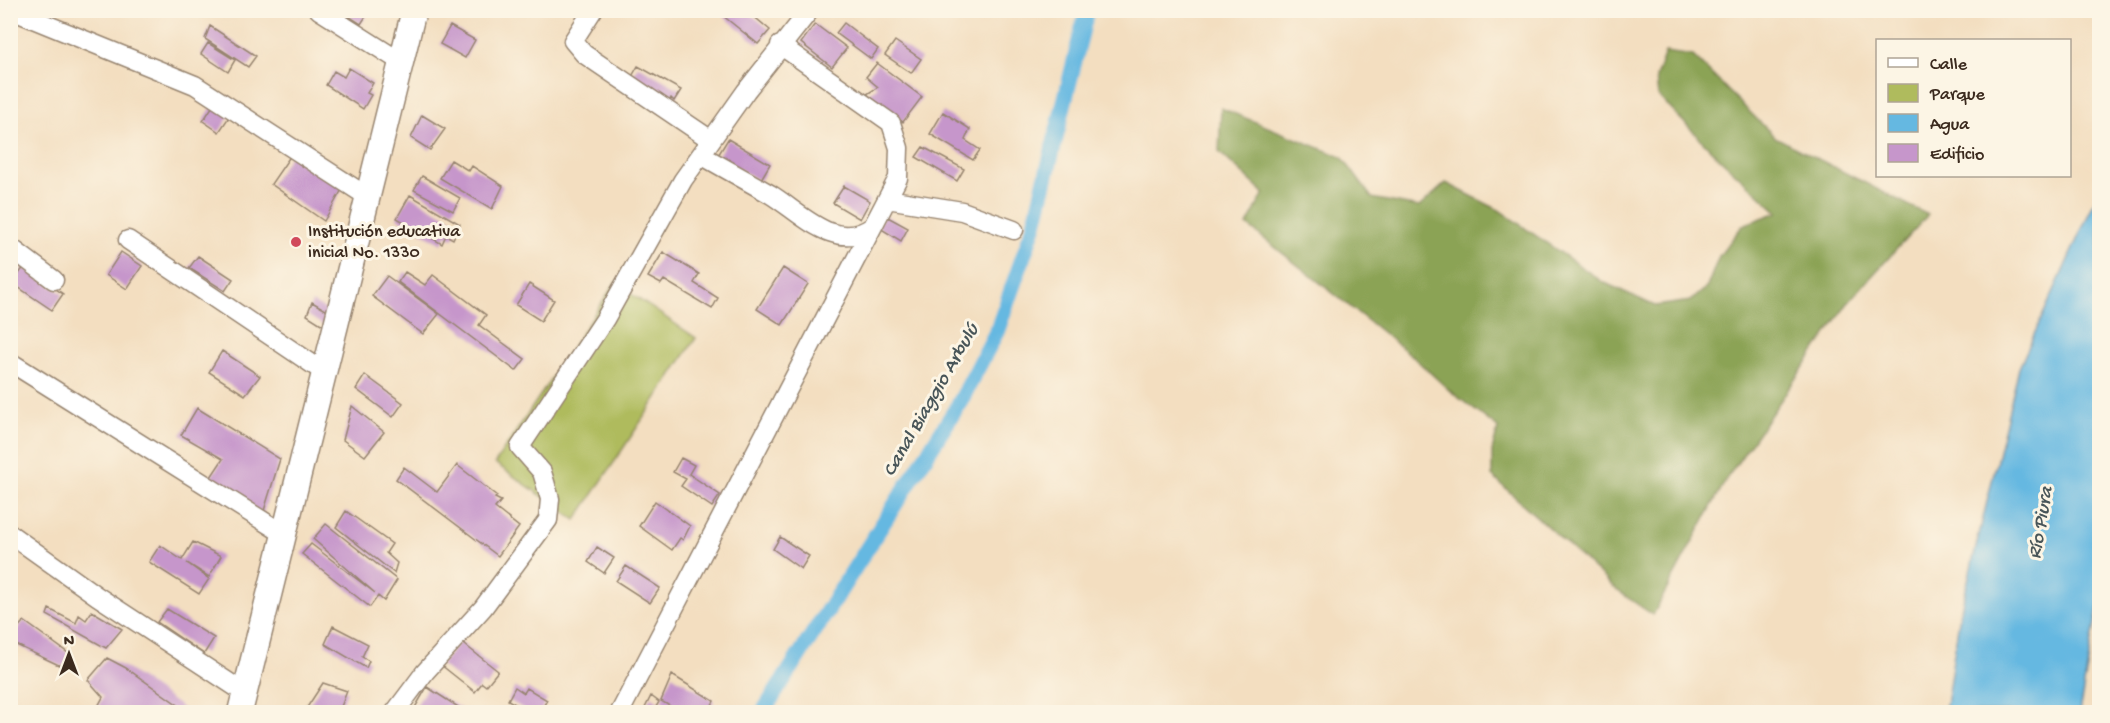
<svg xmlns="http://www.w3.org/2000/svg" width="2110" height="723" font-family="'Gochi Hand',sans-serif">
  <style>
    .green { fill: #afbb5d; stroke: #75723e; stroke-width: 1.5 }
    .forest { fill: #8ba354; stroke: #636639; stroke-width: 1.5 }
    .water { fill: #65b8e1; stroke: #507180; stroke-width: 1.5 }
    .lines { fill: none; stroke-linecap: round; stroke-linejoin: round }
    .canal { stroke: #65b8e1; stroke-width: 16 }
    .building { fill: #c696cb }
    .street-casing { stroke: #97846f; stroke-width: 21 }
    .secondary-casing { stroke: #97846f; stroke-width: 27 }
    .street { stroke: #fff; stroke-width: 18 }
    .secondary { stroke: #fff; stroke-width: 24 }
    .poi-dot { fill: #d1495b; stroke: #fcf5e5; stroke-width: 2 }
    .labels { text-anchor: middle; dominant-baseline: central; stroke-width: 6; stroke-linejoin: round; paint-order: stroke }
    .poi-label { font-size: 18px; fill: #3b2a1e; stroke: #fcf5e5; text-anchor: start }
    .water-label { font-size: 20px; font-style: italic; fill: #485558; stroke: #fcf5e5 }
  </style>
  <rect width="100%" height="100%" fill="#fcf5e5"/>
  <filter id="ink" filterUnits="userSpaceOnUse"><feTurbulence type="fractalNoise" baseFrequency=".0167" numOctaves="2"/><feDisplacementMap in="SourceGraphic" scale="12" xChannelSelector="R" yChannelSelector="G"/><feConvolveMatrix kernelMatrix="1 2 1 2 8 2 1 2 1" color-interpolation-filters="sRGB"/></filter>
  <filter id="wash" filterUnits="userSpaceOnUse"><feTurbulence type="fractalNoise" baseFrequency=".008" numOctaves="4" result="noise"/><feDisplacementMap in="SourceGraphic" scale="24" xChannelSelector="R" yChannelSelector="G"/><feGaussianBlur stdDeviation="1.35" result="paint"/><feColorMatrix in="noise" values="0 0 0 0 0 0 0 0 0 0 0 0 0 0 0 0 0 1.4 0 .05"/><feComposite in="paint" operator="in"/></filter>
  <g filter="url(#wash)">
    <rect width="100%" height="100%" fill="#f3dec0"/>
    <path class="green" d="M615,283L696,338L576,520L495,463Z"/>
    <path class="forest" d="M1665,52L1693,56L1775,137L1928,215L1850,300L1727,478L1653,615L1618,591L1492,476V451L1498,428L1450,391L1411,355L1247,225L1264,193L1219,152L1221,108L1342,157L1372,198L1419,207L1446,183L1499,210L1603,282L1655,306L1691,301L1707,287L1719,256L1743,225L1778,212L1723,162L1658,96L1656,77Z"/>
    <path class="water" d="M2099,191L2100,597L2079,712H1945L1960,614L2019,368Z"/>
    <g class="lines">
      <path class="canal" d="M763,712L959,404L997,331L1034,226L1087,10"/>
    </g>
    <g id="blocks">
      <path class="building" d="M339,10H370L361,24Z
        M722,10H746L770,30L758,44L722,15L724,13Z
        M844,23L878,49L871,59L836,33Z
        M815,24L847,48L832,67L801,43Z
        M210,26L256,56L248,67L205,39Z
        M450,26L475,40L465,58L440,44Z
        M895,41L921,59L911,73L885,55Z
        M208,43L235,60L228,72L201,54Z
        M877,63L922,97L903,122L867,94L878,87L866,77Z
        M638,66L681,90L674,101L671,98L669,102L630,80Z
        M349,68L373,83L367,93L371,95L363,109L326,85L334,71L344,77Z
        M214,104L231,114L219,132L203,121Z
        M943,112L970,129L965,140L980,150L973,160L930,134Z
        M422,115L445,129L430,150L411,138Z
        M728,139L770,164L760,181L717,157Z
        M923,147L964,169L957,181L916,157Z
        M293,152L344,186L324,221L271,184Z
        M451,160L469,171L472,166L503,186L492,209L440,178Z
        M422,176L460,198L453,211L414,190Z
        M844,186L870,201L860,219L833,203Z
        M410,195L460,224L453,239L446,235L442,244L397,218Z
        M884,215L908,228L901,241L878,227Z
        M121,252L142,266L127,289L106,275Z
        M663,252L699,274L694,283L718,298L712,309L664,280L661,284L648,277Z
        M198,256L233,279L225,291L189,268Z
        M24,267L63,294L52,310L12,283Z
        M783,268L808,284L782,325L757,309Z
        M405,272L425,285L433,275L486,315L479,325L525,359L516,371L398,282Z
        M387,276L439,314L423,334L372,296Z
        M529,284L554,300L541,321L516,305Z
        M312,302L333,314L329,329L307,315Z
        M222,351L260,376L245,395L209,372Z
        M365,375L403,403L393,417L356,389Z
        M352,406L384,432L365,456L343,440Z
        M197,408L280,459L263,514L209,480L223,459L181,435Z
        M681,458L694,465L689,474L720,495L712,507L681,486L686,479L673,472Z
        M457,465L497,496L495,498L501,501L495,508L519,527L498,556L396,479L404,467L437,492Z
        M655,501L690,526L683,540L680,538L672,550L639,526Z
        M346,511L392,544L386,553L397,563L394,573L336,527Z
        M326,524L397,580L384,601L378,596L370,607L302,554L311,544L375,593L313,539Z
        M780,537L809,556L801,569L773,549Z
        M193,542L221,556L209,577L187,563L209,579L199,594L149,562L160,545L182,560Z
        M597,547L614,558L604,573L588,562Z
        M626,566L660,588L650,603L616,581Z
        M49,609L76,623L79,615L86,620L92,611L122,629L106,648L47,615Z
        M167,609L214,638L204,654L157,622Z
        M24,621L72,656L63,667L10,642V636Z
        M333,626L368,644L362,657L369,661L366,668L325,644Z
        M460,641L498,671L486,686L482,683L475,692L441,665Z
        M107,658L126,668L188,712H95L103,697L88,680Z
        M672,675L714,701L710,709L708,707L705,712H680L661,701Z
        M323,683L347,691L339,712H304Z
        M427,687L466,712H415L413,711Z
        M515,687L524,693L527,688L547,700L540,712H529L508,700Z
        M651,696L659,702L653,712H643Z"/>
    </g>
  </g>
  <g filter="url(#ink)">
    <use href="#blocks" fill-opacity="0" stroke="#97846f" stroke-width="1.5"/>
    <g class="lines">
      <g class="street-casing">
        <path id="street" d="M11,10L195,85L368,197
          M319,10L401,62
          M593,10L573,41L584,54L711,140
          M701,155C724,168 747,181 770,194C800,212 836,254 873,226
          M887,199L962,211L1014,230
          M128,240L324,372
          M10,247L54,280
          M10,362L284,534
          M10,534L97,596L245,693
          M395,712L425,672L483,608L548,520L550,499L542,472L520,447L605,319L683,180L746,91L810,10
          M620,712L898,178L899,148L891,123L780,45"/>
      </g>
      <g class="secondary-casing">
        <path id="secondary" d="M240,712L414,10"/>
      </g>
      <use href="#street" class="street"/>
      <use href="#secondary" class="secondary"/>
    </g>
  </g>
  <circle class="poi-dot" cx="296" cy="242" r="6"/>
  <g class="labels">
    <g class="poi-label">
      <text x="308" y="232">Institución educativa<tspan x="308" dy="21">inicial No. 1330</tspan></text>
    </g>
    <g class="water-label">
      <text transform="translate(932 401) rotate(-60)">Canal Biaggio Arbulú</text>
      <text transform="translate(2042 523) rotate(-80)">Río Piura</text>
    </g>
  </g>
  <rect width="2110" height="723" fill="none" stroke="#fcf5e5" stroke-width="36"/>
  <rect x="1876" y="39" width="195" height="138" fill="#fcf5e5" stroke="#afa495" stroke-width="1.5"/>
  <rect x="1888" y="58" width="30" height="9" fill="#ffffff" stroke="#afa495" stroke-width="1.5"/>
  <text x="1930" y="69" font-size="18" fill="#3b2a1e">Calle</text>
  <rect x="1888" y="84" width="30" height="18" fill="#afbb5d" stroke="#afa495" stroke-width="1.5"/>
  <text x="1930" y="99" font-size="18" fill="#3b2a1e">Parque</text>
  <rect x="1888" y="114" width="30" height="18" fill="#65b8e1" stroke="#afa495" stroke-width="1.5"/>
  <text x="1930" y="129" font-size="18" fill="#3b2a1e">Agua</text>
  <rect x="1888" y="144" width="30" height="18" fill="#c696cb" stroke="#afa495" stroke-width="1.5"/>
  <text x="1930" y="159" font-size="18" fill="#3b2a1e">Edificio</text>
  <g transform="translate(69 654)" stroke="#fcf5e5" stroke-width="4.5" paint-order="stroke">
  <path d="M0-4.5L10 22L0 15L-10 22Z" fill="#3b2a1e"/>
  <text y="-9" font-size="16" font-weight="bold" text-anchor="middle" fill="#3b2a1e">N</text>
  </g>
</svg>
